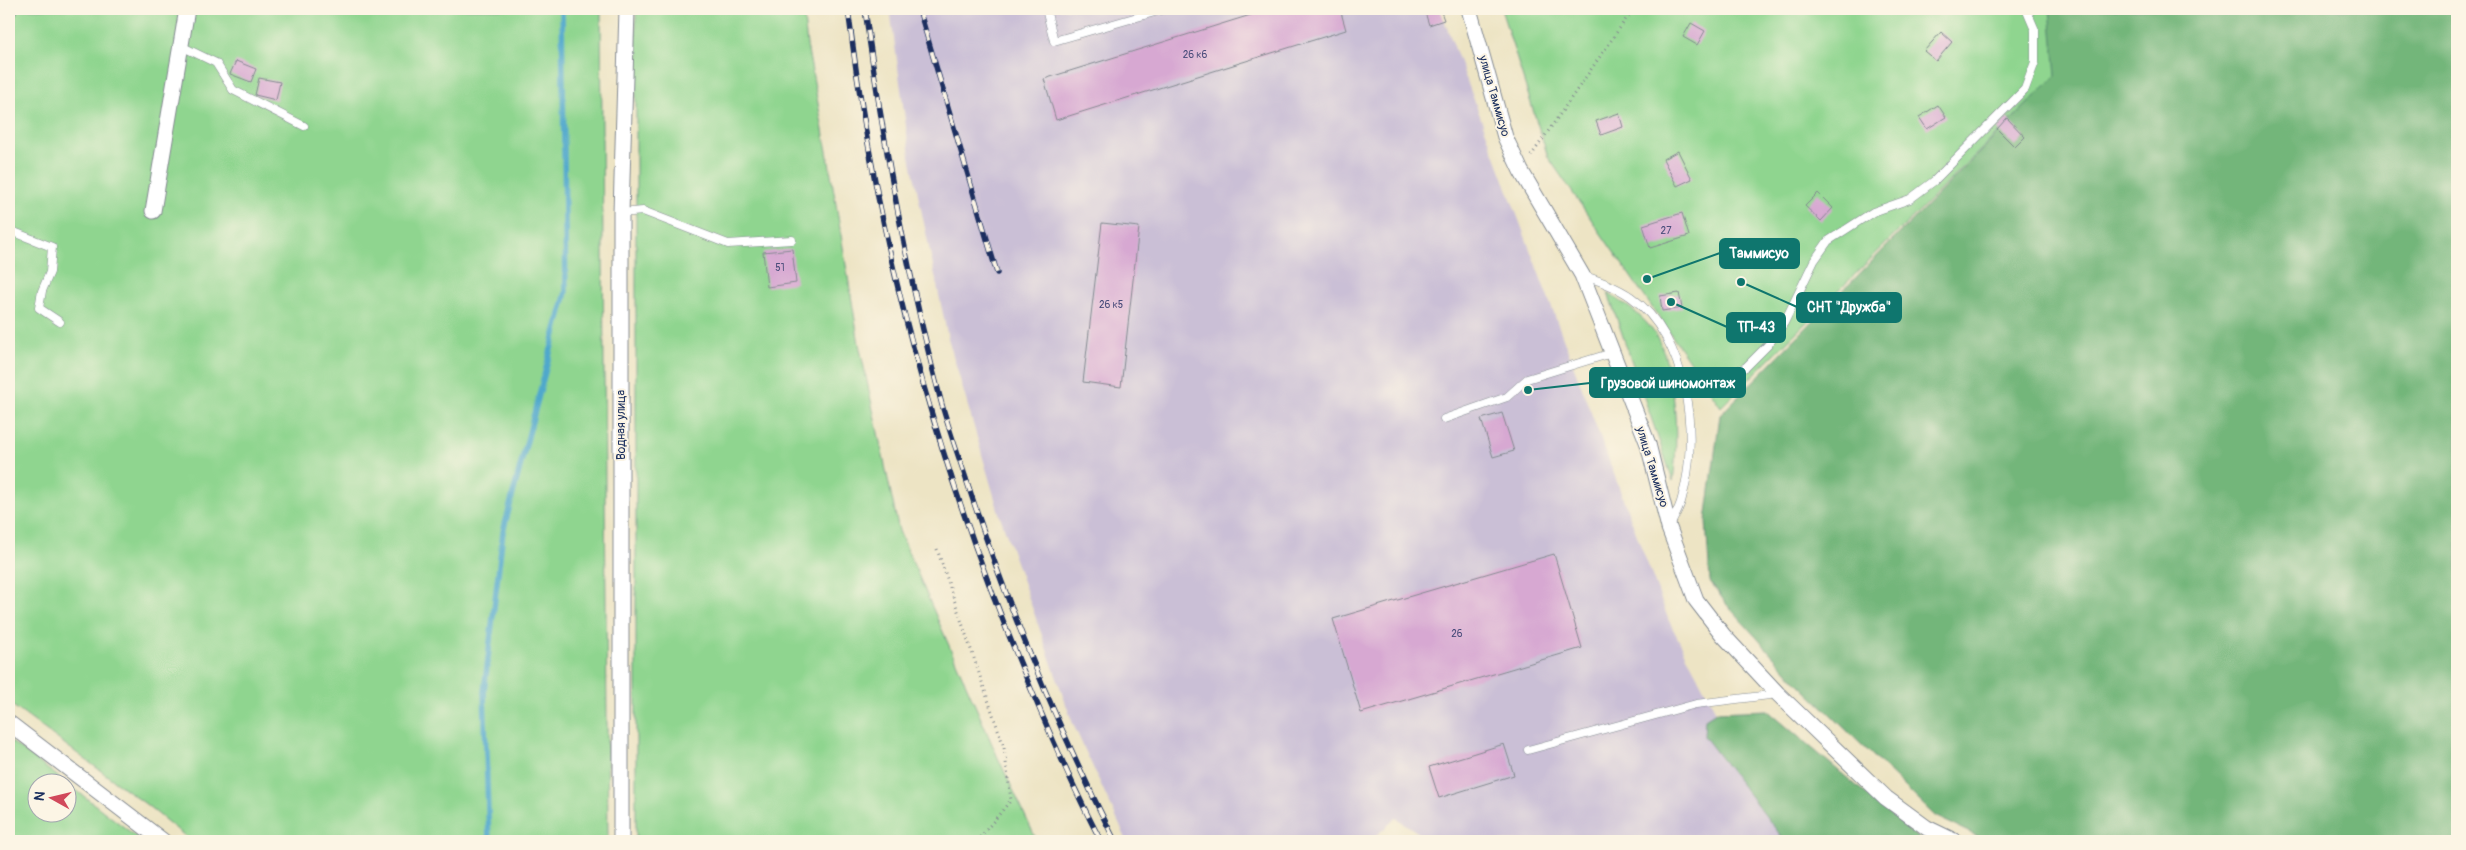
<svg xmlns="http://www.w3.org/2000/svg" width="2466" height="850" font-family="Pangolin,sans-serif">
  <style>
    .industrial { fill: #cabfd6 }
    .green { fill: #8fd58f; stroke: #558276 }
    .forest { fill: #73b67a; stroke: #47726c }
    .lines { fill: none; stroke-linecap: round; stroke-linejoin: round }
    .stream { stroke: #4fa8cc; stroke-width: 5.5 }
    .building { fill: #d7a8d2 }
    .lane-casing { stroke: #848a91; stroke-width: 9 }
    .street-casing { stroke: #848a91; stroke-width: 17 }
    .path { stroke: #848a91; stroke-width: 3; stroke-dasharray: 1 4; stroke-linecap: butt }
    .lane { stroke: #fff; stroke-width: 8 }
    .street { stroke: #fff; stroke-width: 15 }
    .rail-casing { stroke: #1b2f5e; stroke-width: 5.5 }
    .rail { stroke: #fcf5e5; stroke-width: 4; stroke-dasharray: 11; stroke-linecap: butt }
    .labels { text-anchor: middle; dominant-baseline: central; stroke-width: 4; stroke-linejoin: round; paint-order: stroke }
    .number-label { font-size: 10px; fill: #4a4d7b }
    .street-label { font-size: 12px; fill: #1b2f5e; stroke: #fcf5e5 }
    .leader { fill: none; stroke: #0f766e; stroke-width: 2 }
    .callout-dot { fill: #0f766e; stroke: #fcf5e5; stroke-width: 2 }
    .callout { fill: #0f766e; stroke: #0f766e; stroke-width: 2 }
    .callout-label { font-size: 14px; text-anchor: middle; font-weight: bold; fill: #fff }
  </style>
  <rect width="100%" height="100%" fill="#fcf5e5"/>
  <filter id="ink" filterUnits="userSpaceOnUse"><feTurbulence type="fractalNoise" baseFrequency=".02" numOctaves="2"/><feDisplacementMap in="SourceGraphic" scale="10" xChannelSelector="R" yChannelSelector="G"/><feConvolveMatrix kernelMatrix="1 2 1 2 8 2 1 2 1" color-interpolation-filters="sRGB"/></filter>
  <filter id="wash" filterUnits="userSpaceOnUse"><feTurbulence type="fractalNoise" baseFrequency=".0096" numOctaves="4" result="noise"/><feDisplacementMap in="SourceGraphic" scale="20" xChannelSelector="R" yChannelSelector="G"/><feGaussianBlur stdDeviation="1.12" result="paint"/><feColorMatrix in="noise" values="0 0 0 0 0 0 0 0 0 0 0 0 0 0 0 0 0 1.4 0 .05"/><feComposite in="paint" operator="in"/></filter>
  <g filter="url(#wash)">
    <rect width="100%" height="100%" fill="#ede4c4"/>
    <path class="industrial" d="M890,9H1440L1669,621L1716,712L1705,719L1785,841H1431L1396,818L1370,841H1127L1073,724L1000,516L948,338L910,156Z"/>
    <path class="green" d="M9,9H601L608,841H191L147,805L9,703Z
      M636,9H803L807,45L829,162L859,344L899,531L999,760L1037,841H636Z
      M1501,9H2123L1721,407L1548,157Z
      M1608,293C1623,303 1639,313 1650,327C1677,359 1679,441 1673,481Z
      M9,740L65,782H38V812H68V784L142,841H9Z"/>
    <path class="forest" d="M2050,9H2457V841L1985,840L1935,816L1796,681L1727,605L1710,581L1706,521L1720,415L2056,75Z
      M1767,710L1917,837L1924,841H1785L1704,736L1705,719L1716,712Z"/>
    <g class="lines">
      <path class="stream" d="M489,841L484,692L503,532L566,292L562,9"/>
    </g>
    <g id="blocks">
      <path class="building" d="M1270,9H1340L1346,30L1056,120L1044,79Z
        M1424,9H1440L1444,20L1429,25Z
        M1691,23L1705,31L1697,45L1683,37Z
        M1941,32L1952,42L1936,61L1924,51Z
        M236,61L256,69L251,82L230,74Z
        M259,78L280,82L276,100L255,95Z
        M1938,105L1946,117L1927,129L1919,117Z
        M1619,113L1623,127L1601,135L1596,121Z
        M2007,118L2025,137L2015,147L1997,129Z
        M1678,151L1692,179L1677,186L1663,159Z
        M1818,193L1833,208L1821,221L1805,206Z
        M1682,213L1689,236L1650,248L1643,225Z
        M1102,223L1139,227L1121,387L1083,382Z
        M792,249L796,283L767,287L763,252Z
        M1679,293L1682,308L1662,311L1660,296Z
        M1502,413L1514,451L1493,457L1481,419Z
        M1554,554L1582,648L1361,713L1333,619Z
        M1504,744L1514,775L1439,798L1429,767Z"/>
    </g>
  </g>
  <g filter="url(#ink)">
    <use href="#blocks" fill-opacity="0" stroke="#848a91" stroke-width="1"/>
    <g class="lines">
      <g class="lane-casing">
        <path id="lane" d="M1046,9L1054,41L1165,9
          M181,46L216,63L233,90L304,126
          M621,213L643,211L728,244L792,240
          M9,230L52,247L50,272L42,291L39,308L60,322
          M1582,275C1599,281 1617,287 1631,297C1688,337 1700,436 1682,498C1680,508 1674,517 1670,526
          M1686,395L1746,367L1768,345L1784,323L1814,261L1828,241L1873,212L1910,199L1934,181L2025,89L2035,62V30L2026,9
          M1444,419L1507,397L1527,379L1612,353
          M1528,750L1696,704L1778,694"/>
      </g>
      <g class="street-casing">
        <path id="street" d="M1469,9L1505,137L1521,171L1582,275L1648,444L1669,528L1696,600L1723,635L1778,694L1886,798L1927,828L1954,841
          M9,10V9
          M153,211L187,9
          M9,723L163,841
          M621,841V213L627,9"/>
      </g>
      <path class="path" d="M1531,156L1633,9
        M937,549L1004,747L1011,800L977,841"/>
      <use href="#lane" class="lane"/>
      <use href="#street" class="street"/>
      <g class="rail-casing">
        <path id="rail" d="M848,9C876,243 939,473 1031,689C1053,741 1075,792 1101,841
          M865,9C883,142 907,275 942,405C951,436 962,466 972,497C1011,615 1059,730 1115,841
          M919,9L997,273"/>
      </g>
      <use href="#rail" class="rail"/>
    </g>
  </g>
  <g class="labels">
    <g class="number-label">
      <text x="1195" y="55">26 к6</text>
      <text x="1666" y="231">27</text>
      <text x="780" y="268">51</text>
      <text x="1111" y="305">26 к5</text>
      <text x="1457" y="634">26</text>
    </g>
    <g class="street-label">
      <text transform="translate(1494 96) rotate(74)">улица Таммисуо</text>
      <text transform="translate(621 425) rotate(-90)">Водная улица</text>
      <text transform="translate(1652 467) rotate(73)">улица Таммисуо</text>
    </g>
  </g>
  <path class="leader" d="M1647 279L1720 253M1741 282L1797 307M1671 302L1727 327M1528 390L1590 383"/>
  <g class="callout-dot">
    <circle cx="1647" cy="279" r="5"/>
    <circle cx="1741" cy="282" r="5"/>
    <circle cx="1671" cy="302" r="5"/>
    <circle cx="1528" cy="390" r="5"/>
  </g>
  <g class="callout">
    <rect x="1720" y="239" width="79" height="29" rx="5"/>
    <rect x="1797" y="293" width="104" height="29" rx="5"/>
    <rect x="1727" y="313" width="58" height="29" rx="5"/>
    <rect x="1590" y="368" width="155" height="29" rx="5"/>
  </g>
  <g class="callout-label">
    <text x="1759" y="258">Таммисуо</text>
    <text x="1849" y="312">СНТ "Дружба"</text>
    <text x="1756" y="332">ТП-43</text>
    <text x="1668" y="388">Грузовой шиномонтаж</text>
  </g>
  <rect width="2466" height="850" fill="none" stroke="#fcf5e5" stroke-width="30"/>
  <g transform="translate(52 798) rotate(278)"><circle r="24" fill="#fcf5e5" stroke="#a2a6af"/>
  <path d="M0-4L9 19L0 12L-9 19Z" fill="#d1495b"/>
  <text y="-8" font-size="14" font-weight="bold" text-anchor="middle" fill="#1b2f5e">N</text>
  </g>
</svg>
